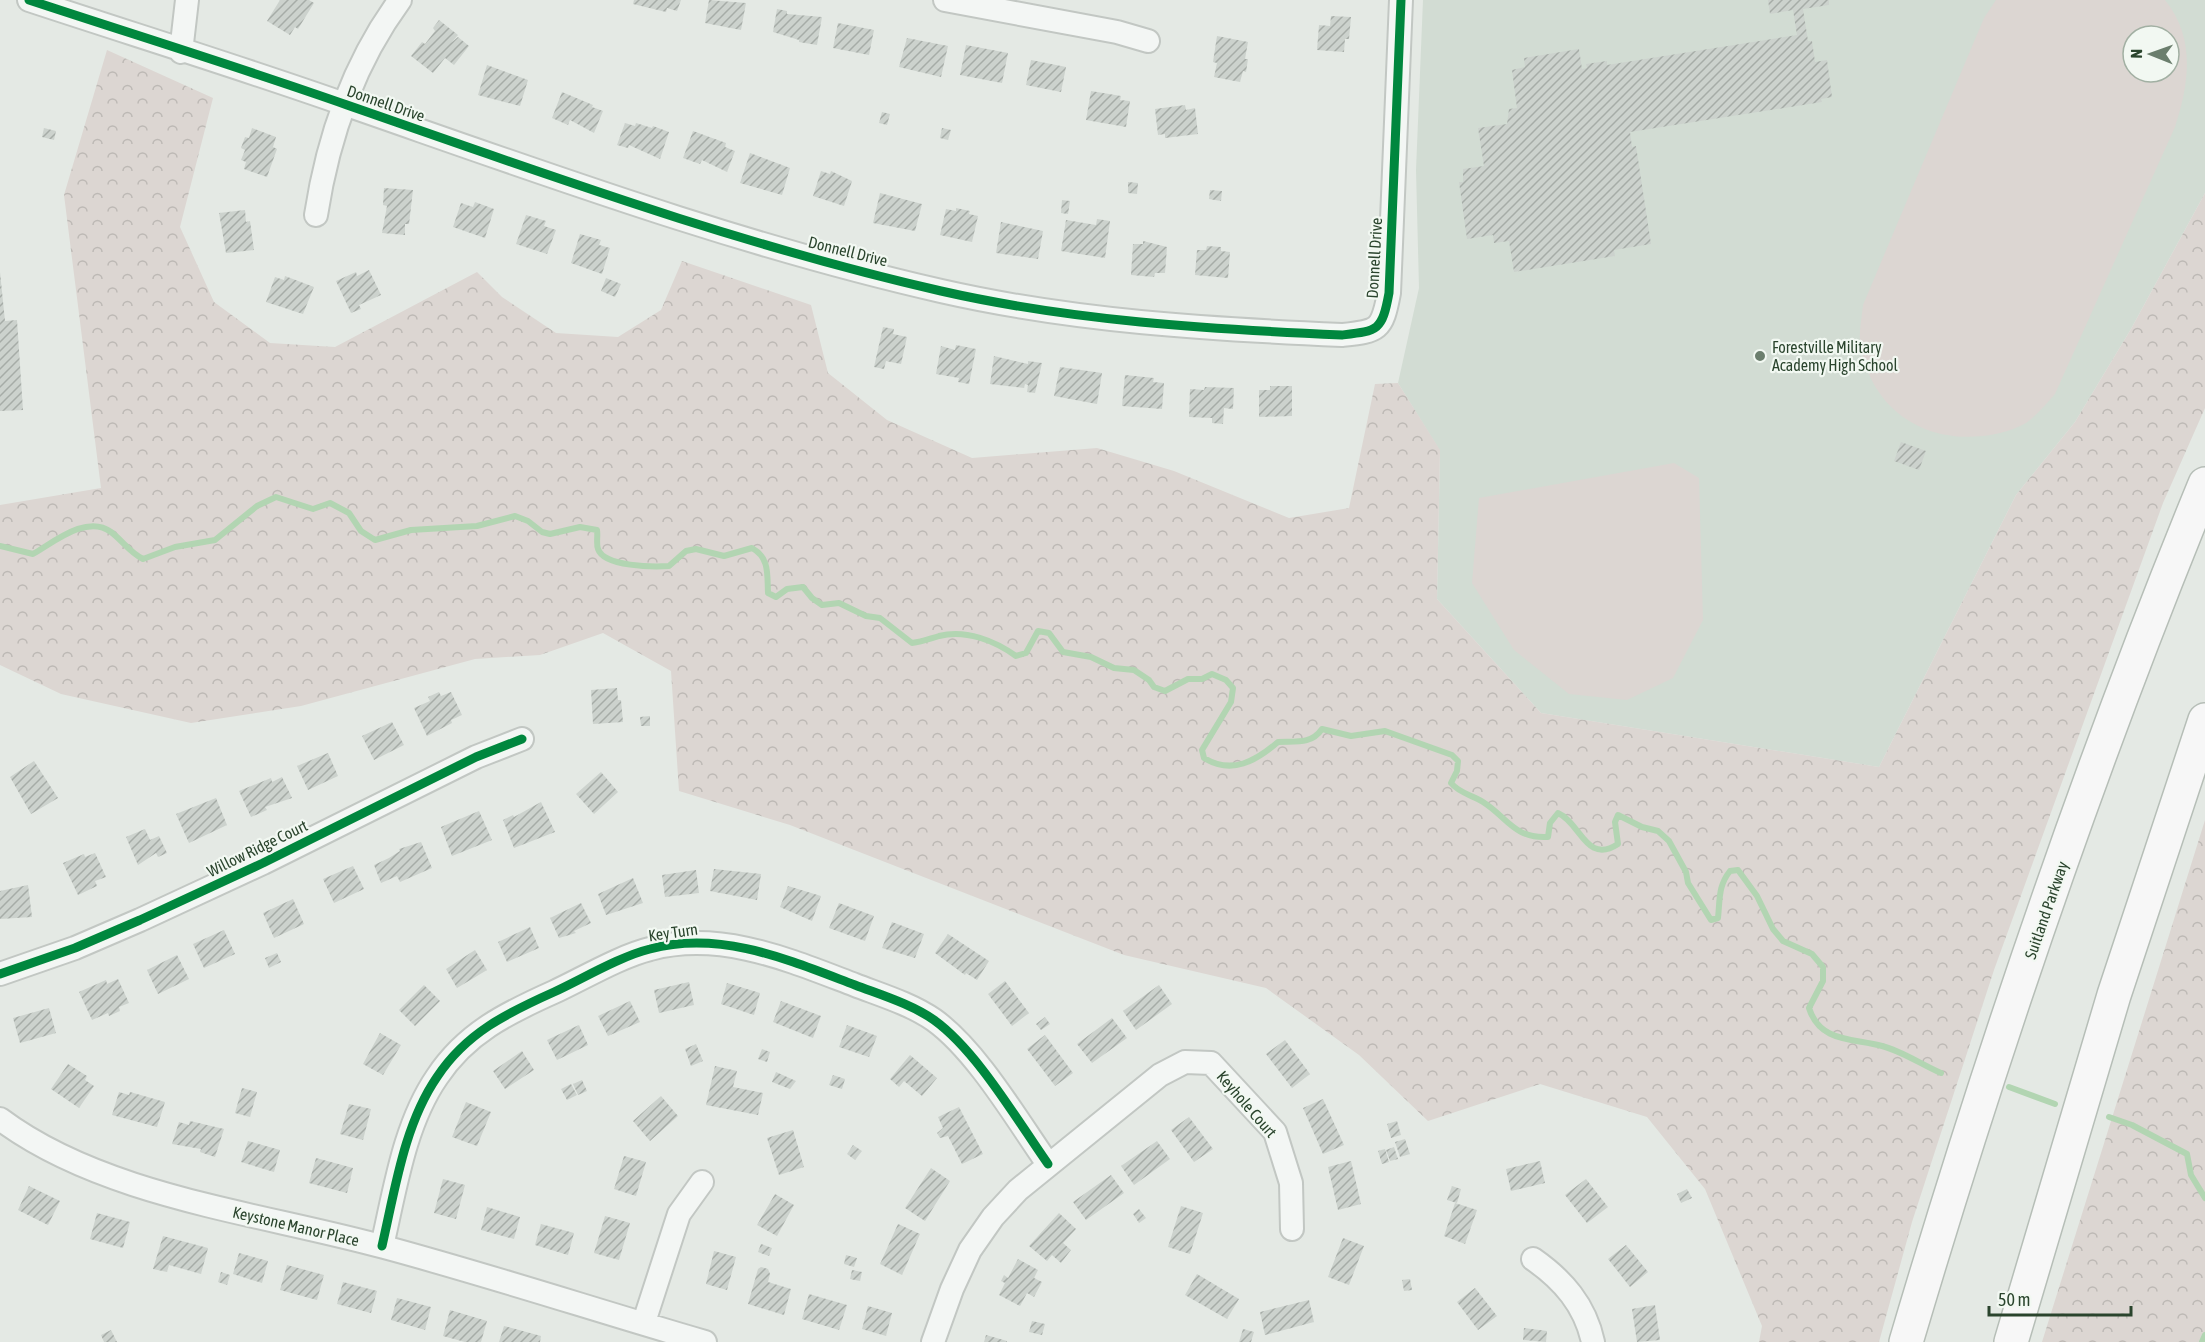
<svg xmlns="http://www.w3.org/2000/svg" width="2205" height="1342" font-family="'Asap Condensed',sans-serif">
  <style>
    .built { fill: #d2dcd3; fill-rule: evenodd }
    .grass { fill: #dcd6d2; fill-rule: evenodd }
    .forest { fill: url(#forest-crowns) }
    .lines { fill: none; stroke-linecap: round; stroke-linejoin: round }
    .stream { stroke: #b2d5b2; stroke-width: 6 }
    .building { fill: url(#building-hatch) }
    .minor-casing { stroke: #c2c7c3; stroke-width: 26 }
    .highway-casing { stroke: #b6beb7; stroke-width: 36 }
    .minor { stroke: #f3f6f4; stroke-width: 22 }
    .highway { stroke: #f7f7f7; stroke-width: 33 }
    .cycleway-casing { stroke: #f2f8f2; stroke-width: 13 }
    .cycleway { stroke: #00873e; stroke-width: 9 }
    .poi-dot { fill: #6b7e6d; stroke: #f2f8f2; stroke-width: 2 }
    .labels { text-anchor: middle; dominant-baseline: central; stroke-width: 4.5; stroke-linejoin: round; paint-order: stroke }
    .street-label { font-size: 16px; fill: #2a442d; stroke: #f2f8f2 }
    .poi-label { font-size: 16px; fill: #2a442d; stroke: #f2f8f2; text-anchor: start }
  </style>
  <defs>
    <pattern id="forest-crowns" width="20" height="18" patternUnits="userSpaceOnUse" patternTransform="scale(1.5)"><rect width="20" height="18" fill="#dcd6d2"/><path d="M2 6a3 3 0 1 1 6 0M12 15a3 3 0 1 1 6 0" fill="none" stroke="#bdb9b5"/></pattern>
    <pattern id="building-hatch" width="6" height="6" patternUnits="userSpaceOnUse" patternTransform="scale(1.5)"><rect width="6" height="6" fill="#ccd2cd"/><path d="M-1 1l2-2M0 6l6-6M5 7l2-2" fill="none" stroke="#a6aca7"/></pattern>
  </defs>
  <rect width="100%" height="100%" fill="#e4e9e4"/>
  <path class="built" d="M1423,0H2205V193L2131,329L2075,422L2016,495L1879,767L1541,713L1437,599L1440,451L1398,383L1419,288L1416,170ZM2133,36H2169V72H2133Z"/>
  <path class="grass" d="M1996,0H2165C2196,38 2189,84 2175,127L2055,394C2046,404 2037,415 2026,423C2014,430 1996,435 1982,436C1920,443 1868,405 1860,341C1859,330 1862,316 1863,305L1984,18ZM2133,36H2169V72H2133Z
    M1674,463L1699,478L1703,620L1673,678L1627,700L1569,694L1514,650L1472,583L1479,498Z"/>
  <path class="forest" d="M107,50L213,98L180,227L214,302L270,343L335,347L477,272L502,297L556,333L618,337L661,310L682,261L811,305L828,373L887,420L972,458L1097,448L1174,471L1289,518L1349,508L1375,384L1398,383L1440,450L1437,599L1541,713L1879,767L2016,495L2075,422L2131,329L2205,193V408L2163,503L1994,970L1912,1222L1879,1342H1759L1762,1326L1705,1189L1647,1117L1540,1084L1428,1121L1359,1055L1266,988L1124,955L790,825L679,791L671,671L603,633L540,655L475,659L301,706L191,723L61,694L0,665V505L101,488L64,195Z
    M2205,820V1342H2042Z"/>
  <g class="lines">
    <path class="stream" d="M0,546L33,554C54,542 87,514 111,532C123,541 129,552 143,559L175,547L215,540L257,506L276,497L313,509L330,503L349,513L361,531L375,540L411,530L477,526L515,516L528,521L542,532L550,534L580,527L597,530C598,536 596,544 598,549C604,567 654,567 669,566L686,551L696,549L724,556L752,548C770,558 767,575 768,593L776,597L787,589L803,587L812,598L822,605L839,603L866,616L880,618L912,643C922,642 929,639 939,636C966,629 995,641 1016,656L1026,653L1038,631L1049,633L1063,652L1091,657L1114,668L1134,670L1149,680L1154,687L1165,691L1188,679H1202L1212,674L1226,680L1233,688L1231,702L1202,750L1204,758C1232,775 1256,761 1278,742C1295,741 1311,745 1322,729L1351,736L1385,731L1452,755L1458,761L1457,771L1451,783C1459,793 1472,795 1483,802C1507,817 1514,839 1548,837L1550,823L1558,813C1581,823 1586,865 1618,844L1615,822L1618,815L1642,827L1658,831L1669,841L1686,872L1688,883L1711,920L1718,918C1720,900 1718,886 1730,871L1738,870L1757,896L1773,929L1783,941L1812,954L1823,967V981L1809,1008C1820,1043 1853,1038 1882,1046C1902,1051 1922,1065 1941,1073
      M2009,1087L2055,1104
      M2109,1117L2132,1125L2187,1154L2191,1175L2205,1198
      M2202,1342L2205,1335"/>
  </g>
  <path class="building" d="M280,0H309L314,3L298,29L295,27L290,35L267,21Z
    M634,0H681L677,11L667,8L666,12L633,4Z
    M709,0L746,3L741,30L705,23Z
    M1768,0H1829V5L1803,9L1808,41H1812L1815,62L1827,60L1832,97L1821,99L1822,102L1630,132L1632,147L1636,146L1651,244L1614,250L1615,256L1514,272L1509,241L1494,243L1493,235L1467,239L1459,182H1463V169L1484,166L1478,128L1507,124L1509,109L1517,108L1512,70L1525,67L1524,58L1579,49L1582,69L1587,68L1586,64L1607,61V65L1797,35L1793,10L1770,14Z
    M777,9L787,11V14L822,17L817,45L799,42V40L773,32Z
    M1331,16L1351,17L1349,39H1345L1344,52L1317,50L1319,25L1330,26Z
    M439,20L458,35L451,43L458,37L469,46L454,65L445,58L433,73L411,56L422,42L425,44L435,31L433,28Z
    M838,23L874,30L869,55L833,48Z
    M1217,36L1248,42L1245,59H1248L1246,72L1243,71L1240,82L1214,77L1217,63L1213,62Z
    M907,38L948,46L941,77L899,67Z
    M966,45L1008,53L1002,83L960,75Z
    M1031,60L1066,67L1061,92L1026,85Z
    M487,65L528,80L520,106L478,95Z
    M1091,91L1121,96L1120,100L1130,101L1126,127L1086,120Z
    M562,92L593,105L592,107L603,111L594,133L570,120L568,125L552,118Z
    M1185,105L1186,110L1195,108L1198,134L1165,138V134L1158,135L1155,109Z
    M882,112L890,114L887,125L879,123Z
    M625,123L635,126L636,123L652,128L653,126L669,132L660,159L629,145L628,148L617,145Z
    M44,128L56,131L54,140L42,137Z
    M252,128L276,137L273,147L277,149L267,177L244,169L246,162L241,160L245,150L241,148L245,137L249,138Z
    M942,128L951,130L948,140L940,138Z
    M693,131L726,143L725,147L735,151L727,172L702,160L700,164L683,158Z
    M750,153L790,168L782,195L740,183Z
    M821,171L830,174L831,171L852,181L844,206L813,196Z
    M1128,182L1138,183L1137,194L1128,193Z
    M384,188L413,190L409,224H405V235L382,233L387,206L383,205Z
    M1210,190L1222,191L1221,201L1209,199Z
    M880,193L922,204L915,231L873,223Z
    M1062,200L1070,201L1068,214L1061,213Z
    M475,202L494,209L485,238L453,227L461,203L473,207Z
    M956,208L970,211L969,214L978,216L972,242L940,235L946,209L956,211Z
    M245,210L246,222L250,221L254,250L226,253L219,213Z
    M526,215L546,221L544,226L556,230L547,254L516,244Z
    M1097,219L1110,221L1105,258L1061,251L1066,220L1096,225Z
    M1001,222L1043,231L1038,259L996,253Z
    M580,234L601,240L599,245L610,248L602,274L571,263Z
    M1143,241L1167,247L1165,273H1155L1154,277L1131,275L1133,244H1143Z
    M1207,246L1221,247V251L1230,252L1228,278L1195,275L1197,250H1206Z
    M369,270L381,295L359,305L361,309L351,313L336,281L356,272L357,276Z
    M0,272L5,321L17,320L23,410L0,411Z
    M285,276L314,287L303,314L266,302L275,277L284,280Z
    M606,278L621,284L615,297L601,291Z
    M883,327L894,329L893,334L907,337L901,364L886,361L884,369L874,367Z
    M956,345L976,349L969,384L958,382L959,378L936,374L941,346L955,350Z
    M994,356L1028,364V361L1042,363L1035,393L1027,392L1028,385L1025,384L1024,388L990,384Z
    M1060,367L1102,373L1097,404L1054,396Z
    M1125,375L1154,378L1153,382L1164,383L1162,409L1122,406Z
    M1270,386H1292V416L1259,417V390H1270Z
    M1205,387L1234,388L1233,409L1224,408L1223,424L1212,423V418L1189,417L1190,389L1204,390Z
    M1901,442L1926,451L1919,470L1894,461Z
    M617,688L618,700H621L623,722L593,724L591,690Z
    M439,692L441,696L451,692L462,715L451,720L452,723L427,736L414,708L430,701L428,697Z
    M650,716V726H641L640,717Z
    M392,722L404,745L374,760L362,736Z
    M328,753L338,776L308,790L297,766Z
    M34,761L58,798L31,814L10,777Z
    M601,772L618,792L594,814L576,794Z
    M282,777L292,798L265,807L267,810L251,817L239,791L271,778L272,782Z
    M216,798L227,825L189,843L176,814Z
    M541,802L555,832L514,848L503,820L513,815L514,817Z
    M479,811L492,840L452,856L441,827Z
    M145,829L150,840L159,836L167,853L158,857L156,853L138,865L126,837Z
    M421,842L432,868L400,882L397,876L381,883L374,865L389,858L400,851L399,849Z
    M95,853L106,877L95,881L97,886L78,895L63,863L84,854L85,857Z
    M353,866L364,889L334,903L323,879Z
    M714,869L761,874L757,900L710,891Z
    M696,870L699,893L665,897L662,875Z
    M633,878L643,903L606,915L598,894Z
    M28,885L32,917L0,919V891Z
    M788,886L821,896L812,921L780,907Z
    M293,899L304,924L274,938L263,913Z
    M581,903L591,923L574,931L576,933L559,938L550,918Z
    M839,903L874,916L865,941L829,928Z
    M892,922L924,934L915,958L882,948Z
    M530,927L539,948L507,962L498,942Z
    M224,930L235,954L204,968L193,944Z
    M948,934L989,961L977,980L966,973L965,975L935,953Z
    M475,950L487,970L457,988L446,969Z
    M277,953L281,962L269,968L265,958Z
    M177,955L189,979L158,994L147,970Z
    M118,979L129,1003L119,1007L120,1011L109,1016L108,1013L92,1020L79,992L106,980L107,984Z
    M1005,981L1029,1013L1012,1026L988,994Z
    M689,982L694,1005L659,1013L654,990Z
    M727,983L760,993L754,1015L721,1004Z
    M424,985L440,1001L415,1026L399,1010Z
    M1159,985L1172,1004L1136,1030L1123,1011Z
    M630,1001L640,1022L608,1036L598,1016Z
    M781,1001L821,1016L813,1038L773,1022Z
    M49,1008L56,1033L20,1043L13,1018Z
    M1045,1017L1050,1024L1041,1030L1036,1024Z
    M1112,1018L1127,1038L1092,1063L1077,1044Z
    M579,1025L588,1045L557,1060L547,1040Z
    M847,1025L877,1036L869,1057L839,1047Z
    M380,1033L401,1045L383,1075L363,1064Z
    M1045,1035L1073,1073L1055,1086L1027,1049Z
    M1285,1040L1310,1074L1292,1088L1266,1054Z
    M696,1044L703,1061L691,1066L685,1049Z
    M762,1049L770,1052L767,1062L758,1059Z
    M522,1051L534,1070L505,1089L493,1071Z
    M910,1055L937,1078L922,1096L904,1081L899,1087L890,1079Z
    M68,1064L87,1076L85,1080L94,1086L79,1108L51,1089Z
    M715,1066L737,1071L733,1087L763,1093L758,1115L706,1105Z
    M776,1072L796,1081L790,1089L772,1082Z
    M833,1075L845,1079L842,1089L829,1085Z
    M582,1080L587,1091L578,1095L573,1084Z
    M571,1084L577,1095L567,1100L561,1089Z
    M242,1088L257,1092L250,1117L235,1113Z
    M119,1092L129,1095L130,1092L165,1102L157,1127L112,1115Z
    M661,1096L678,1116L650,1141L633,1121Z
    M1323,1099L1344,1145L1323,1154L1303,1108Z
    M466,1102L491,1112L477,1146L452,1137Z
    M349,1104L371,1109L363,1140L340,1134Z
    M959,1107L983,1154L962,1164L948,1136L940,1138L937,1133L943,1128L938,1117Z
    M1189,1117L1213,1149L1194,1162L1171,1130Z
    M190,1121L224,1129L215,1157L200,1152L201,1149L172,1144L179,1122L189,1125Z
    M1397,1121L1401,1135L1391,1138L1387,1124Z
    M793,1130L804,1167L779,1175L767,1138Z
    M1405,1139L1410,1154L1400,1157L1395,1142Z
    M248,1141L280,1150L274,1172L241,1162Z
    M1157,1141L1170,1159L1134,1185L1121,1166Z
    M853,1145L862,1151L855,1160L847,1154Z
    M1394,1147L1398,1159L1390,1161L1386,1150Z
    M1385,1149L1389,1162L1382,1164L1378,1151Z
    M624,1156L646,1162L636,1196L614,1189Z
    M316,1158L353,1168L347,1193L309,1183Z
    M1351,1161L1361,1204L1338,1210L1328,1167Z
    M1540,1161L1545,1183L1511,1191L1506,1169Z
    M931,1168L950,1181L925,1221L905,1208Z
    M1111,1175L1124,1193L1086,1220L1073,1202Z
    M443,1179L465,1185L456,1219L434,1213Z
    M1586,1179L1608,1207L1587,1223L1565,1195Z
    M29,1186L60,1201L48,1225L18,1210Z
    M1452,1186L1461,1189L1457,1203L1447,1200Z
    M1687,1189L1692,1198L1681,1203L1677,1194Z
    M775,1194L794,1205L777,1236L757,1225Z
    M1455,1203L1477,1210L1465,1244L1444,1236Z
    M1181,1206L1203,1213L1190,1254L1168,1247Z
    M487,1207L520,1217L514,1239L481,1230Z
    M1139,1209L1146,1218L1139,1223L1133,1214Z
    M97,1213L130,1222L123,1248L90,1239Z
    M1059,1213L1076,1229L1063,1243L1071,1250L1061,1263L1052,1255L1047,1261L1029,1246Z
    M605,1216L630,1223L619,1260L594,1253Z
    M541,1224L574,1233L568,1255L535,1245Z
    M898,1224L920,1234L902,1275L880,1264Z
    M163,1236L208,1248L201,1274L169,1265L167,1272L153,1269Z
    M1343,1238L1364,1246L1349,1285L1328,1277Z
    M761,1244L772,1248L769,1256L758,1252Z
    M1626,1245L1648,1272L1630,1287L1608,1259Z
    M714,1251L736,1257L727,1290L706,1284Z
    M239,1253L268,1261L262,1283L233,1274Z
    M846,1255L857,1258L854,1267L844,1264Z
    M1018,1259L1038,1270L1034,1278L1042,1282L1034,1297L1027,1293L1020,1306L999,1295L1005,1283L1001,1281L1004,1275L1008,1278Z
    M287,1265L324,1275L317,1300L280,1290Z
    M761,1267L768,1269L770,1274L768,1282L791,1289L784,1315L748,1304L758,1269Z
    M852,1270L862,1272L860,1281L850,1279Z
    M221,1272L230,1275L227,1285L218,1282Z
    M1197,1274L1239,1299L1227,1319L1185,1295Z
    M1410,1279L1412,1290L1404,1291L1402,1280Z
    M343,1282L377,1291L371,1313L337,1304Z
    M1475,1288L1497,1316L1478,1330L1457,1302Z
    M809,1294L847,1305L839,1330L802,1319Z
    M397,1298L431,1307L425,1330L391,1320Z
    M1309,1300L1314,1322L1265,1335L1260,1312Z
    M1655,1305L1660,1340L1637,1342L1632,1309Z
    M868,1306L892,1313L886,1336L862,1329Z
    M450,1310L487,1321L481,1342H465L443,1336Z
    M1032,1321L1045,1324L1042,1335L1029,1332Z
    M504,1326L541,1336L540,1342H499Z
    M1524,1328L1547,1331L1546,1342L1523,1340Z
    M1243,1329L1254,1332L1251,1342H1239Z
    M111,1330L117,1342H104L101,1335Z
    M986,1335L1007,1341V1342H984Z"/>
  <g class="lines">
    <g class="minor-casing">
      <path id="minor" d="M29,0C135,35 242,68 347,105C543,173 739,245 941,291C1073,321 1207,329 1342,335C1378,331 1382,331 1389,293L1401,0
        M945,0L1117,32L1148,41
        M181,52L187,0
        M316,215C328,137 353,64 400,0
        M0,974L75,948L140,920L263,863L476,757L522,739
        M0,1119C104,1197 261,1213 384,1247C492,1276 598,1311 705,1342
        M382,1246C395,1190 404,1125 437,1077C466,1033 507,1013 554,992C582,979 621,956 650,949C721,930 789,960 855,985C881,995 911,1004 934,1020C977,1051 1017,1120 1048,1164
        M1533,1259C1563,1280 1585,1305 1593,1342
        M644,1322L679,1214L702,1182
        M933,1342L952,1289L970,1250L993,1217L1018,1190L1160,1075L1185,1062L1211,1063L1275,1132L1291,1183L1292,1229"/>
    </g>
    <g class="highway-casing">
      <path id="highway" d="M1906,1342C1992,1052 2090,764 2205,484
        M2011,1342L2114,995L2205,720"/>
    </g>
    <use href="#minor" class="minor"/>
    <use href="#highway" class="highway"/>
    <g class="cycleway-casing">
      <path id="cycleway" d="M29,0C135,35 242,68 347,105C543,173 739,245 941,291C1073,321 1207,329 1342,335C1378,331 1382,331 1389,293L1401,0
        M0,974L75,948L140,920L263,863L476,757L522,739
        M382,1246C395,1190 404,1125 437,1077C466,1033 507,1013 554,992C582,979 621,956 650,949C721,930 789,960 855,985C881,995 911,1004 934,1020C977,1051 1017,1120 1048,1164"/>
    </g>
    <use href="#cycleway" class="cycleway"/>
  </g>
  <circle class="poi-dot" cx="1760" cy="356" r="6"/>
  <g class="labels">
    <g class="street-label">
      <text transform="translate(386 103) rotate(19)">Donnell Drive</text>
      <text transform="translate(848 251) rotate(14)">Donnell Drive</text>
      <text transform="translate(1374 258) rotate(-87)">Donnell Drive</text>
      <text transform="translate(257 848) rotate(-26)">Willow Ridge Court</text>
      <text transform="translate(2046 910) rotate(-71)">Suitland Parkway</text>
      <text transform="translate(673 932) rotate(-8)">Key Turn</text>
      <text transform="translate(1247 1104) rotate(49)">Keyhole Court</text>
      <text transform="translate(296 1226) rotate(13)">Keystone Manor Place</text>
    </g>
    <g class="poi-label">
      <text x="1772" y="347">Forestville Military<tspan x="1772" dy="18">Academy High School</tspan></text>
    </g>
  </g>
  <g transform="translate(2151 54) rotate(271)"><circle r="28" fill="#f2f8f2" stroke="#a2b0a3" stroke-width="1.5"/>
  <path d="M0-4.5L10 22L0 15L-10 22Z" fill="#6b7e6d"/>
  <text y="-9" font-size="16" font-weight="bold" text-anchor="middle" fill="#2a442d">N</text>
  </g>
  <path d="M1989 1306v9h142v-9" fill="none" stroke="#2a442d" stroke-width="3"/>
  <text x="1998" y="1306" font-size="18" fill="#2a442d" stroke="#f2f8f2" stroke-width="4.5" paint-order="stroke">50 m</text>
</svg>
